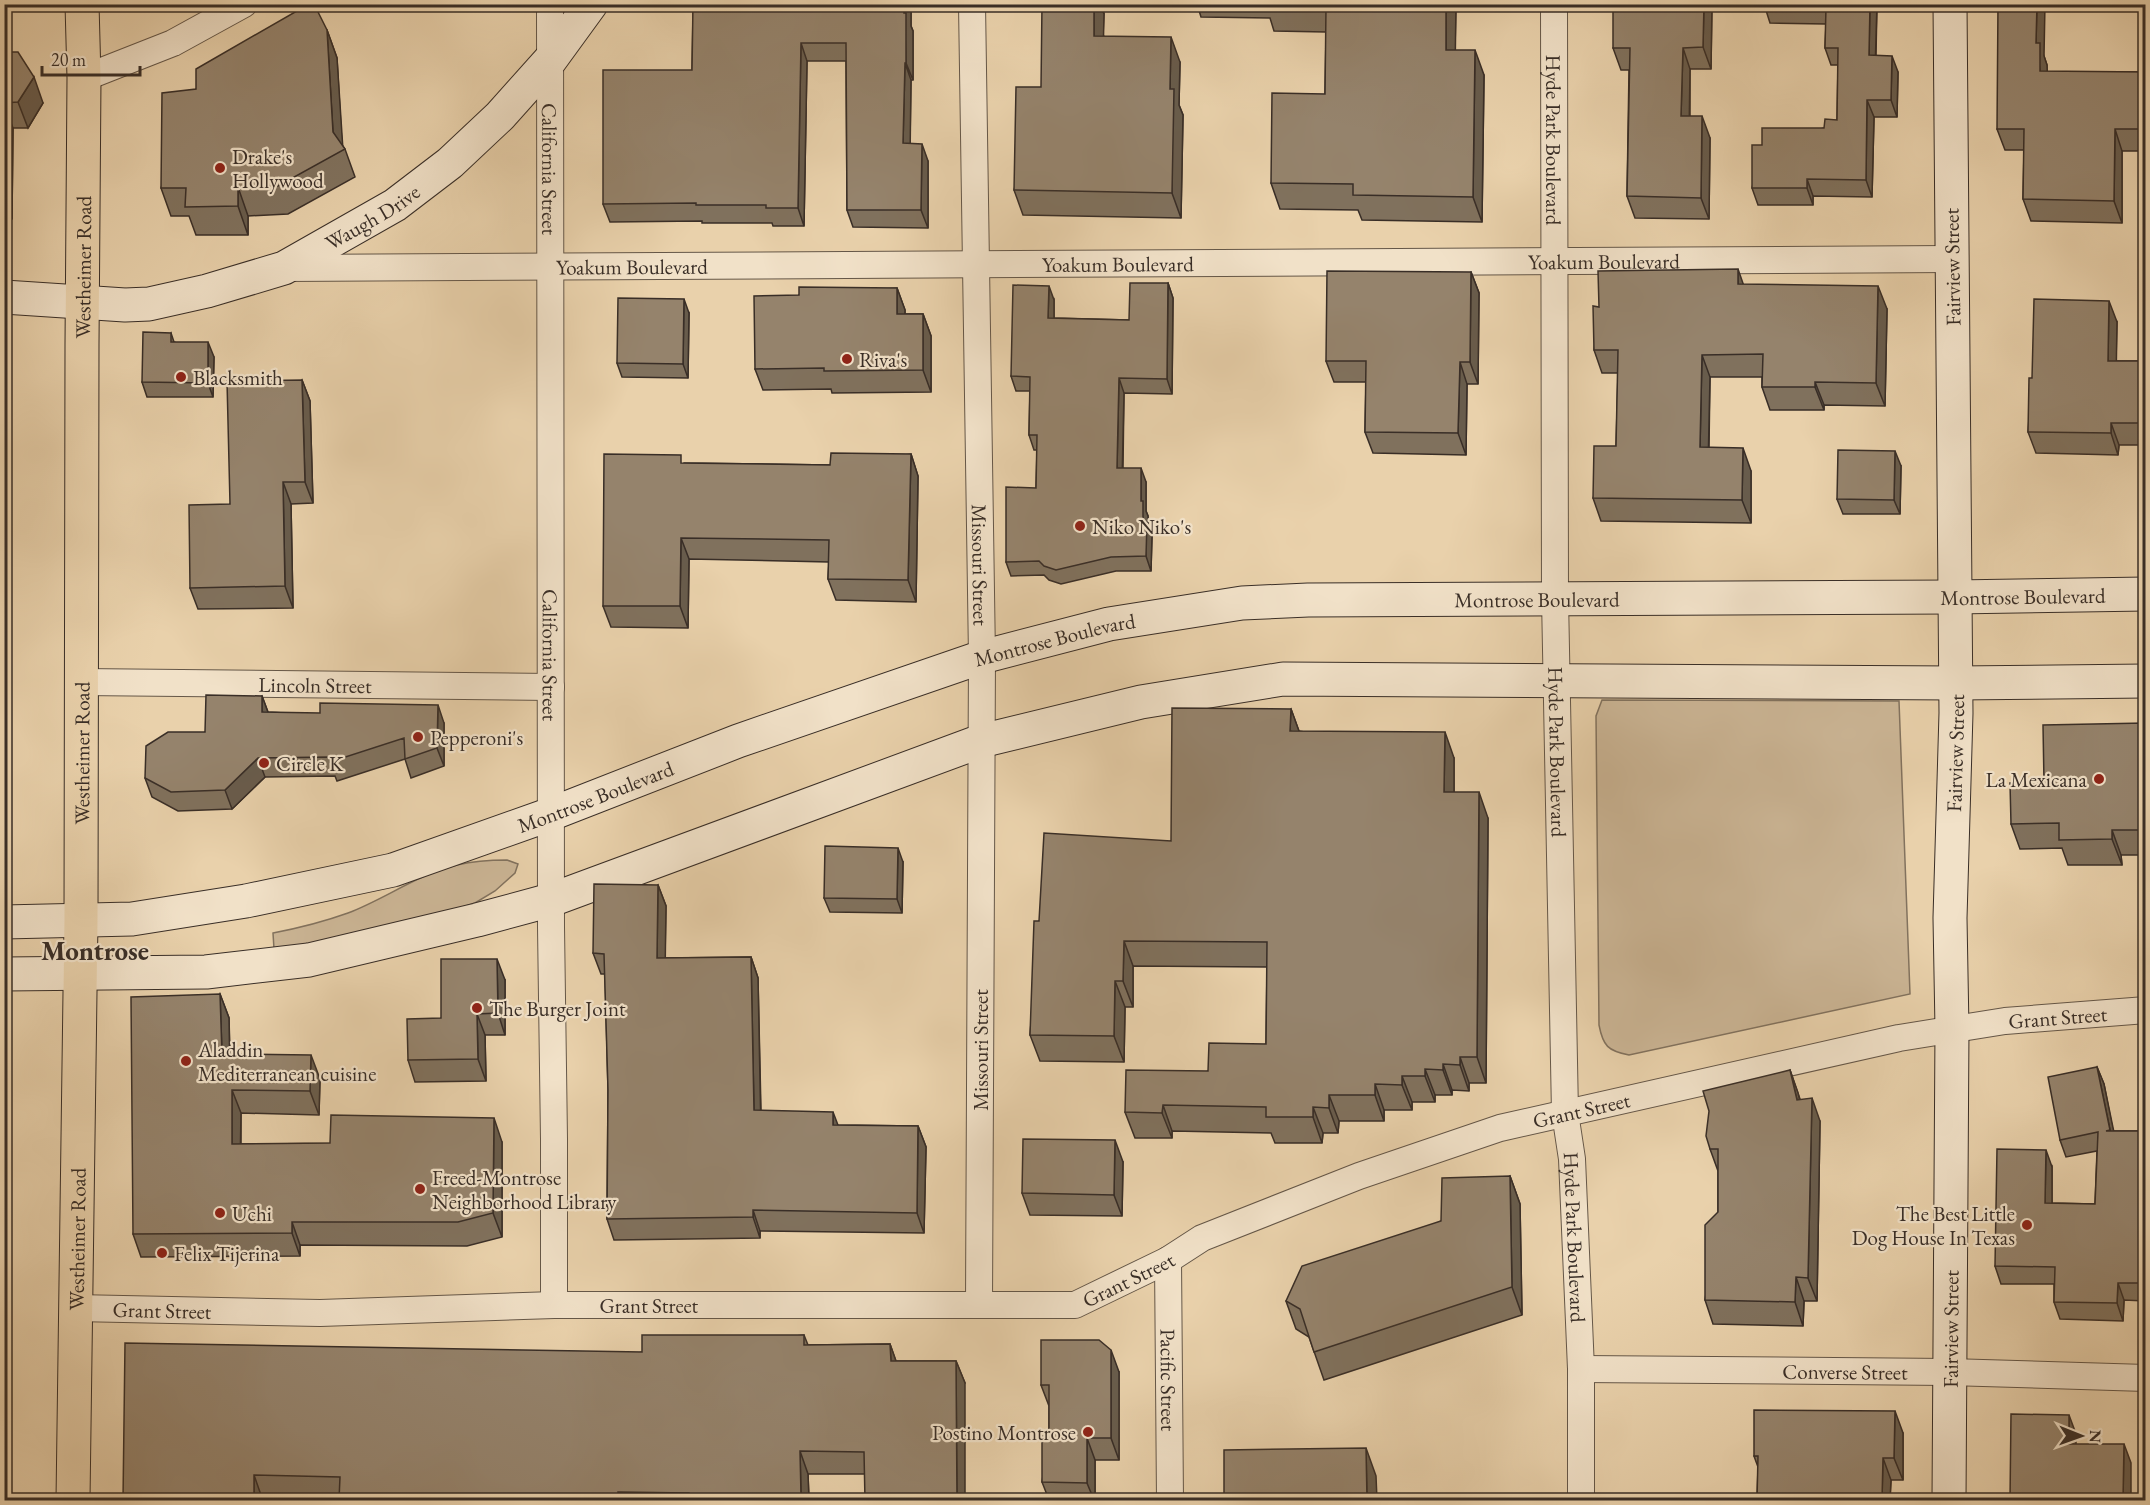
<svg xmlns="http://www.w3.org/2000/svg" width="2150" height="1505" font-family="'EB Garamond',serif">
  <style>
    .green { fill: #cbb595; stroke: #82725e; stroke-width: 1.5 }
    .lines { fill: none; stroke-linecap: round; stroke-linejoin: round }
    .street-casing { stroke: #655748; stroke-width: 28 }
    .secondary-casing { stroke: #392e27; stroke-width: 35 }
    .primary-casing { stroke: #392e27; stroke-width: 35 }
    .street { stroke: #f1e1c8; stroke-width: 26 }
    .secondary { stroke: #f1e1c8; stroke-width: 33 }
    .primary { stroke: #e9d1ab; stroke-width: 33 }
    .wall { fill: #80715d; stroke: #392e27; stroke-width: 1.5 }
    .shaded-wall { fill: #685c4c; stroke: #392e27; stroke-width: 1.5 }
    .building { fill: #95836c; stroke: #392e27; stroke-width: 1.5 }
    .poi-dot { fill: #8f2418; stroke: #f1e1c8; stroke-width: 2 }
    .labels { text-anchor: middle; dominant-baseline: central; stroke-width: 4.5; stroke-linejoin: round; paint-order: stroke }
    .street-label { font-size: 21px; fill: #392e27; stroke: #f1e1c8 }
    .poi-label { font-size: 21px; fill: #392e27; stroke: #f1e1c8; text-anchor: start }
    .district-label { font-size: 27px; font-weight: bold; fill: #392e27; stroke: #f1e1c8 }
  </style>
  <rect width="100%" height="100%" fill="#e9d1ab"/>
  <filter id="stains"><feTurbulence type="fractalNoise" baseFrequency=".00333" numOctaves="4"/><feColorMatrix values="0 0 0 0 .2 0 0 0 0 .09 0 0 0 0 .02 0 0 0 .5 -.17"/></filter>
  <radialGradient id="worn" r=".72"><stop offset=".6" stop-color="#630" stop-opacity="0"/><stop offset="1" stop-color="#630" stop-opacity=".3"/></radialGradient>
  <path class="green" d="M1602,700L1899,701L1910,994L1629,1055C1608,1051 1603,1046 1599,1025L1596,716Z
    M507,860L518,864L515,873L495,891L475,903L444,913L328,941L274,949L273,933C299,928 323,922 348,913C385,899 418,874 457,865C474,861 490,860 507,860Z"/>
  <g class="lines">
    <g class="street-casing">
      <g id="street">
        <path id="s1" d="M550,4L551,927L554,1139V1305"/>
        <path id="s2" d="M972,4L982,657L979,1304"/>
        <path id="s3" d="M1554,4L1555,598L1565,1113L1572,1159L1581,1369V1500"/>
        <path d="M84,78L173,43L244,4"/>
        <path id="s4" d="M284,268L1952,259"/>
        <path id="s5" d="M81,682L551,687"/>
        <path id="s6" d="M1168,1260L1170,1500"/>
        <path id="s7" d="M75,1308L320,1313L554,1305H1075L1168,1260L1202,1238L1359,1176L1500,1128L1899,1038L2005,1021L2146,1010"/>
        <path id="s8" d="M1581,1369L1949,1372L2146,1378"/>
      </g>
    </g>
    <g class="secondary-casing">
      <g id="secondary">
        <path id="s9" d="M4,297L125,305L149,304L207,291L284,268L395,205L450,163L500,116L551,59L591,4"/>
        <path id="s10" d="M4,922L132,919L246,901L393,870L551,814L738,741L982,657L1109,624L1242,603L1308,600L1954,597L2146,594"/>
        <path d="M4,974L206,972L309,960L477,920L551,900L981,741L1141,702L1283,679L1956,683L2146,681"/>
        <path id="s11" d="M1949,1500L1952,1029L1950,918L1956,713L1950,4"/>
      </g>
    </g>
    <g class="primary-casing">
      <g id="primary">
        <path id="s12" d="M73,1500L81,920L82,345L84,78L82,4"/>
      </g>
    </g>
    <use href="#street" class="street"/>
    <use href="#secondary" class="secondary"/>
    <use href="#primary" class="primary"/>
  </g>
  <path class="wall" d="M682,4H911V26L913,31V80H911L910,143L928,161V228L853,227L847,210L846,61H807L804,226H773L772,223H702V221L610,222L603,204L692,70L693,12Z
    M1197,4H1456L1455,50L1484,75L1482,222L1362,220L1358,210L1280,209L1271,183L1325,94L1326,32L1274,31L1270,18L1201,17Z
    M1712,4L1711,69H1690V116L1710,138L1709,219L1635,218L1627,196L1629,70H1621L1613,48Z
    M1764,4H1877L1876,55L1898,72L1897,117H1874L1872,197L1813,196V205H1758L1752,188L1762,145L1824,128L1837,120L1838,65H1831L1825,48L1826,24L1770,23Z
    M1104,14L1103,36L1180,62L1179,105L1183,115L1181,218L1023,215L1014,190L1041,87Z
    M327,30L337,58L342,145L345,149L355,177L288,214L248,216V235H196L189,216H171L161,188L196,89Z
    M4,43L8,52L43,103L28,128H13L12,219L4,218Z
    M2044,56L2047,65V72H2145V151H2122V223L2031,221L2023,199L2024,150H2005L1997,129Z
    M1471,272L1479,293L1478,384H1467L1466,455L1373,453L1365,432L1366,382H1334L1326,361Z
    M1168,283L1173,298L1172,394L1124,393L1123,468L1146,482V511L1148,516V524L1152,536L1151,571H1116L1061,584L1049,580L1044,575L1011,576L1006,562L1036,488L1037,450H1034L1029,435L1030,391H1016L1011,376L1054,300V318L1129,320Z
    M1744,285L1887,309L1885,406L1824,405V410H1770L1762,387V377H1710L1709,448L1751,471V523L1601,521L1593,498L1616,446L1618,373H1602L1594,350L1599,307Z
    M897,288L905,310V314H923L931,336V392L832,393L831,389L763,390L755,369L799,295Z
    M689,313L688,378L622,377L617,363Z
    M2117,322L2116,361H2145V445H2119L2118,455L2036,453L2028,432L2032,378Z
    M171,333L174,342L214,357L213,397H147L142,382Z
    M302,380L310,401L313,503L291,504L293,608L198,609L190,588L230,504Z
    M911,454L918,476L916,602L836,600L828,579L829,562L689,559L688,628L611,627L603,606L684,463L830,465Z
    M1901,466L1900,514H1843L1837,499Z
    M262,696L268,712L444,723V766L411,778L405,759L337,781L335,776L265,777L232,809L178,811L152,797L145,778L205,732Z
    M1291,709L1299,731L1454,758V792L1488,818L1486,1083H1469V1091L1452,1090V1095H1435V1102H1412V1110H1384V1121H1339L1338,1133H1323L1322,1143H1275L1271,1133L1172,1131V1138H1135L1125,1112L1208,1071L1266,1044L1267,967L1133,966V1007H1125L1124,1062L1040,1061L1030,1035L1039,921L1171,841Z
    M2145,723V855H2121L2122,865H2068L2062,848L2020,849L2011,824L2044,783Z
    M903,862L902,913L830,912L824,898Z
    M658,885L666,906L665,958L751,957L758,978L761,1111L838,1125L918,1126L926,1147L924,1233L760,1231V1238L614,1240L607,1219L608,1090L605,974H601L593,953Z
    M505,980V1035H485L486,1081L415,1082L408,1060L441,1018Z
    M220,994L229,1018L230,1054L320,1079L319,1115L241,1113V1144L502,1142V1237L467,1246L300,1245V1256L141,1257L133,1234Z
    M2097,1067L2104,1084L2113,1131H2145V1301L2124,1300L2123,1321L2060,1319L2054,1302V1284H2001L1995,1266L2052,1167V1203L2095,1204L2097,1151L2066,1157L2060,1140Z
    M1790,1070L1800,1099L1820,1121L1817,1301H1804L1803,1326L1713,1324L1705,1300L1718,1212V1171L1710,1149Z
    M1123,1162L1122,1216L1030,1215L1022,1193Z
    M1510,1176L1520,1204L1522,1315L1324,1380L1309,1337L1296,1329L1286,1301L1441,1221Z
    M804,1335L808,1345L890,1344L896,1361H956L965,1383L865,1474H808L809,1500H339V1499L262,1498V1500H123L642,1352Z
    M1119,1372V1460H1095V1500H1049L1042,1482L1049,1436V1406L1041,1385Z
    M1903,1433V1480H1891L1890,1500H1757L1758,1467L1754,1456Z"/>
  <path class="shaded-wall" d="M904,4H911V26L913,31V80L906,63Z
    M1094,4H1100L1104,14L1103,61L1094,36Z
    M1446,4H1456L1455,75L1446,50Z
    M1704,4H1712L1711,69L1703,47Z
    M1870,4H1877L1875,72L1869,55Z
    M2037,4H2045L2044,56L2047,65L2048,93L2040,71L2036,43Z
    M327,30L337,58L343,150L333,132Z
    M1171,37L1180,62L1179,105L1183,115L1181,218L1172,193L1170,89Z
    M4,43L13,65L4,55Z
    M801,43L807,61L804,226L798,208Z
    M1683,48L1690,69L1689,138L1681,116Z
    M1475,50L1484,75L1482,222L1473,197Z
    M1892,56L1898,72L1897,117L1891,100Z
    M905,63L911,80L910,161L903,143Z
    M34,77L43,103L28,128L18,102Z
    M1867,100L1874,117L1872,197L1866,180Z
    M4,105L13,128L12,219L4,198Z
    M1702,116L1710,138L1709,219L1701,198Z
    M2115,129L2122,151V223L2114,201Z
    M922,144L928,161V228L921,210Z
    M1807,179L1813,196V205L1807,188Z
    M238,187L248,216V235L238,206Z
    M1738,269L1746,292L1738,284Z
    M1471,272L1479,293L1478,384L1470,362Z
    M1168,283L1173,298L1172,394L1167,379Z
    M1049,286L1054,300V333L1048,318Z
    M1878,286L1887,309L1885,406L1876,383Z
    M897,288L905,310L904,336L897,314Z
    M684,299L689,313L688,378L683,364Z
    M2109,301L2117,322L2116,383L2108,361Z
    M923,314L931,336V392L923,370Z
    M208,342L214,357L213,397L208,383Z
    M1702,355L1710,377L1708,470L1700,447Z
    M1460,362L1467,384L1466,455L1458,433Z
    M1119,378L1124,393L1122,483L1117,468Z
    M302,380L310,401L313,503L305,482Z
    M1815,382L1824,405V410L1815,387Z
    M2111,423L2119,445L2118,455L2111,433Z
    M1743,448L1751,471V523L1742,500Z
    M1895,451L1901,466L1900,514L1894,500Z
    M911,454L918,476L916,602L908,580Z
    M1141,468L1146,482V511L1148,516V524L1152,536L1151,571L1146,556L1141,501Z
    M283,482L291,504L293,608L285,586Z
    M681,538L689,559L688,628L680,606Z
    M262,696L269,715L262,712Z
    M438,705L444,723V766L437,748Z
    M1291,709L1300,734L1290,731Z
    M1445,732L1454,758V818L1444,792Z
    M258,758L265,777L232,809L225,790Z
    M1479,792L1488,818L1486,1083L1477,1057Z
    M2112,830L2121,855L2122,865L2112,839Z
    M898,848L903,862L902,913L897,899Z
    M658,885L666,906L665,979L657,958Z
    M1124,941L1133,966V1007L1123,981Z
    M751,957L758,978L761,1131L754,1110Z
    M497,959L505,980V1035L498,1013Z
    M1115,981L1125,1007L1124,1062L1114,1036Z
    M220,994L229,1018L230,1077L222,1054Z
    M477,1014L485,1035L486,1081L478,1059Z
    M311,1055L320,1079L319,1115L310,1091Z
    M1460,1057L1469,1083V1091L1460,1065Z
    M1443,1064L1452,1090V1095L1443,1070Z
    M2097,1067L2104,1084L2117,1147L2110,1130Z
    M1425,1069L1435,1095V1102L1425,1076Z
    M1790,1070L1798,1093L1805,1123L1797,1100Z
    M1402,1076L1412,1102V1110L1402,1085Z
    M1375,1084L1384,1110V1121L1375,1095Z
    M232,1090L241,1113L240,1168L232,1144Z
    M1329,1095L1339,1121L1338,1133L1329,1108Z
    M1812,1098L1820,1121L1817,1301L1808,1278Z
    M1163,1105L1172,1131V1138L1162,1113Z
    M1313,1107L1323,1133L1322,1143L1313,1117Z
    M833,1112L841,1133L833,1125Z
    M494,1118L502,1142V1237L493,1213Z
    M918,1126L926,1147L924,1233L917,1213Z
    M1115,1140L1123,1162L1122,1216L1114,1195Z
    M2046,1150L2052,1167V1220L2045,1203Z
    M1510,1176L1520,1204L1522,1315L1512,1287Z
    M753,1210L760,1231V1238L753,1217Z
    M292,1222L300,1245V1256L292,1233Z
    M1796,1277L1804,1301L1803,1326L1795,1302Z
    M2118,1283L2124,1300L2123,1321L2117,1303Z
    M890,1344L898,1367L891,1361Z
    M1111,1350L1119,1372V1460L1111,1438Z
    M956,1361L965,1383V1500H957Z
    M1895,1411L1903,1433V1480L1894,1458Z
    M2069,1415L2076,1434V1463L2069,1444Z
    M1087,1438L1095,1460V1500H1094L1087,1483Z
    M2124,1444L2131,1463V1500H2123Z
    M1366,1448L1376,1476L1377,1500H1367Z
    M800,1451L808,1474L809,1500H802L801,1495Z
    M1883,1458L1891,1480L1890,1500H1882Z
    M254,1475L262,1498V1500H254Z
    M618,1492L621,1500H618Z"/>
  <path class="building" d="M309,4H314L327,30L333,132L345,149L278,186L238,187V206L185,207L186,188H161L162,93L196,89V69Z
    M693,4H904V13H906V63H905L903,143L922,144L921,210H847L846,43H801L798,208H766V205H696V203L603,204V70H692Z
    M1042,4H1094V36L1171,37L1170,89H1174L1172,193L1014,190L1016,87H1041Z
    M1265,4H1446V50H1475L1473,197L1353,195V184L1271,183L1272,93L1325,94L1326,7L1265,6Z
    M1613,4H1704L1703,47L1683,48L1681,116H1702L1701,198L1627,196L1630,48H1613Z
    M1764,4H1870L1869,55L1892,56L1891,100H1867L1866,180L1807,179V188H1752V145H1762V128H1824L1825,119L1837,120L1838,48H1825L1826,7L1764,6Z
    M1998,4H2037L2036,43H2040V71L2145,72V129H2115L2114,201L2023,199L2024,129H1997Z
    M4,52H18L34,77L18,102L4,103Z
    M1738,269V284L1878,286L1876,383L1815,382V387H1762L1763,354L1702,355L1700,447L1743,448L1742,500L1593,498L1594,446H1616L1618,350H1594L1593,306L1599,307L1598,271Z
    M1327,271L1471,272L1470,362H1460L1458,433L1365,432L1366,361H1326Z
    M1130,283H1168L1167,379L1119,378L1117,468H1141V501H1143V522H1147L1146,556L1111,557L1056,570L1044,566L1039,561L1006,562V487L1036,488L1037,435H1029L1030,377L1011,376L1013,285L1049,286L1048,318L1129,320Z
    M799,287L897,288V314H923V370L824,371V368L755,369L754,296L799,295Z
    M618,298L684,299L683,364L617,363Z
    M2034,299L2109,301L2108,361H2145V423H2111V433L2028,432L2029,378H2032Z
    M143,332L171,333V342H208V383L142,382Z
    M302,380L305,482H283L285,586L190,588L189,505L230,504L227,381Z
    M1838,450L1895,451L1894,500L1837,499Z
    M831,453L911,454L908,580L828,579L829,540L681,538L680,606H603L604,454L681,455V463L830,465Z
    M206,695L262,696V712L320,713V703L438,705L437,748L405,759L404,738L330,762V757L258,758L225,790L171,792L145,778L146,746L168,732H205Z
    M1172,708L1291,709L1290,731L1445,732L1444,792H1479L1477,1057H1460V1065L1443,1064V1070L1425,1069V1076H1402V1085L1375,1084V1095H1329V1108L1313,1107V1117H1266V1107L1163,1105L1162,1113L1125,1112L1126,1070L1208,1071L1209,1043L1266,1044L1267,942L1124,941L1123,981H1115L1114,1036L1030,1035L1034,921H1039L1044,833L1171,841Z
    M2145,723V830H2112V839L2059,840V823L2011,824L2010,783H2044L2043,725Z
    M825,846L898,848L897,899L824,898Z
    M594,884L658,885L657,958L751,957L754,1110L833,1112V1125L918,1126L917,1213L753,1210V1217L607,1219L608,1090L604,954L593,953Z
    M441,959H497L498,1013L477,1014L478,1059L408,1060L407,1019L441,1018Z
    M220,994L222,1054L311,1055L310,1091L232,1090V1144L330,1143L331,1115L494,1118L493,1213L458,1222H292V1233L133,1234L131,997Z
    M2097,1067L2110,1130L2106,1131H2145V1283H2118L2117,1303L2054,1302L2055,1267L1995,1266L1997,1149L2046,1150L2045,1203L2095,1204L2098,1132L2060,1140L2048,1077Z
    M1790,1070L1797,1100L1812,1098L1808,1278L1796,1277L1795,1302L1705,1300V1225L1718,1212V1149H1710L1706,1136L1709,1111L1703,1091Z
    M1023,1139L1115,1140L1114,1195L1022,1193Z
    M1510,1176L1512,1287L1314,1352L1300,1309L1286,1301L1302,1266L1441,1221L1442,1178Z
    M642,1335H804V1345L890,1344L891,1361H956L957,1500H865L864,1452L800,1451L801,1495L731,1496V1500H689V1493L618,1492V1500H339L340,1477L254,1475V1500H123L125,1343L642,1352Z
    M1041,1340H1099L1111,1350V1438H1087V1483L1042,1482V1436H1049V1385H1041Z
    M1754,1410L1895,1411L1894,1458H1883L1882,1500H1757L1758,1456H1754Z
    M2011,1414L2069,1415V1444H2124L2123,1500H2010Z
    M1366,1448L1367,1500H1224V1450Z"/>
  <g class="poi-dot">
    <circle cx="220" cy="168" r="6"/>
    <circle cx="847" cy="359" r="6"/>
    <circle cx="181" cy="377" r="6"/>
    <circle cx="1080" cy="526" r="6"/>
    <circle cx="418" cy="737" r="6"/>
    <circle cx="264" cy="763" r="6"/>
    <circle cx="2099" cy="779" r="6"/>
    <circle cx="477" cy="1008" r="6"/>
    <circle cx="186" cy="1061" r="6"/>
    <circle cx="420" cy="1189" r="6"/>
    <circle cx="220" cy="1213" r="6"/>
    <circle cx="2027" cy="1225" r="6"/>
    <circle cx="162" cy="1253" r="6"/>
    <circle cx="1088" cy="1432" r="6"/>
  </g>
  <g class="labels">
    <g class="street-label">
      <text stroke="none"><textPath href="#s3" startOffset="136">Hyde Park Boulevard</textPath></text>
      <text stroke="none"><textPath href="#s1" startOffset="165">California Street</textPath></text>
      <text stroke="none"><textPath href="#s9" startOffset="387">Waugh Drive</textPath></text>
      <text stroke="none"><textPath href="#s4" startOffset="1320">Yoakum Boulevard</textPath></text>
      <text stroke="none"><textPath href="#s4" startOffset="834">Yoakum Boulevard</textPath></text>
      <text stroke="none"><textPath href="#s4" startOffset="348">Yoakum Boulevard</textPath></text>
      <text stroke="none"><textPath href="#s12" startOffset="1233">Westheimer Road</textPath></text>
      <text transform="translate(1952 267) rotate(-91)">Fairview Street</text>
      <text stroke="none"><textPath href="#s2" startOffset="561">Missouri Street</textPath></text>
      <text stroke="none"><textPath href="#s10" startOffset="2067">Montrose Boulevard</textPath></text>
      <text stroke="none"><textPath href="#s10" startOffset="1581">Montrose Boulevard</textPath></text>
      <text stroke="none"><textPath href="#s10" startOffset="1095">Montrose Boulevard</textPath></text>
      <text stroke="none"><textPath href="#s1" startOffset="651">California Street</textPath></text>
      <text stroke="none"><textPath href="#s5" startOffset="234">Lincoln Street</textPath></text>
      <text stroke="none"><textPath href="#s12" startOffset="747">Westheimer Road</textPath></text>
      <text stroke="none"><textPath href="#s3" startOffset="748">Hyde Park Boulevard</textPath></text>
      <text stroke="none"><textPath href="#s11" startOffset="747">Fairview Street</textPath></text>
      <text stroke="none"><textPath href="#s10" startOffset="609">Montrose Boulevard</textPath></text>
      <text stroke="none"><textPath href="#s7" startOffset="2031">Grant Street</textPath></text>
      <text transform="translate(980 1050) rotate(-90)">Missouri Street</text>
      <text stroke="none"><textPath href="#s7" startOffset="1545">Grant Street</textPath></text>
      <text stroke="none"><textPath href="#s12" startOffset="261">Westheimer Road</textPath></text>
      <text stroke="none"><textPath href="#s3" startOffset="1234">Hyde Park Boulevard</textPath></text>
      <text stroke="none"><textPath href="#s7" startOffset="1059">Grant Street</textPath></text>
      <text stroke="none"><textPath href="#s7" startOffset="574">Grant Street</textPath></text>
      <text stroke="none"><textPath href="#s7" startOffset="87">Grant Street</textPath></text>
      <text stroke="none"><textPath href="#s11" startOffset="171">Fairview Street</textPath></text>
      <text stroke="none"><textPath href="#s8" startOffset="264">Converse Street</textPath></text>
      <text stroke="none"><textPath href="#s6" startOffset="120">Pacific Street</textPath></text>
    </g>
    <g class="poi-label">
      <text x="232" y="156">Drake's<tspan x="232" dy="24">Hollywood</tspan></text>
      <text x="859" y="359">Riva's</text>
      <text x="193" y="377">Blacksmith</text>
      <text x="1092" y="526">Niko Niko's</text>
      <text x="430" y="737">Pepperoni's</text>
      <text x="276" y="763">Circle K</text>
      <text x="2087" y="779" text-anchor="end">La Mexicana</text>
      <text x="489" y="1008">The Burger Joint</text>
      <text x="198" y="1049">Aladdin<tspan x="198" dy="24">Mediterranean cuisine</tspan></text>
      <text x="432" y="1177">Freed-Montrose<tspan x="432" dy="24">Neighborhood Library</tspan></text>
      <text x="232" y="1213">Uchi</text>
      <text x="2015" y="1213" text-anchor="end">The Best Little<tspan x="2015" dy="24">Dog House In Texas</tspan></text>
      <text x="174" y="1253">Felix Tijerina</text>
      <text x="1076" y="1432" text-anchor="end">Postino Montrose</text>
    </g>
    <g class="district-label">
      <text x="95" y="950">Montrose</text>
    </g>
  </g>
  <rect width="2150" height="1505" fill="none" stroke="#e9d1ab" stroke-width="24"/>
  <rect x="6" y="6" width="2138" height="1493" fill="none" stroke="#392e27" stroke-width="3"/>
  <rect x="12" y="12" width="2126" height="1481" fill="none" stroke="#392e27" stroke-width="1.5"/>
  <g transform="translate(2081 1436) rotate(91)" stroke="#f1e1c8" stroke-width="4.5" paint-order="stroke">
  <path d="M0-4.5L10 22L0 15L-10 22Z" fill="#392e27"/>
  <text y="-9" font-size="16" font-weight="bold" text-anchor="middle" fill="#392e27">N</text>
  </g>
  <path d="M42 66v9h98v-9" fill="none" stroke="#392e27" stroke-width="3"/>
  <text x="51" y="66" font-size="18" fill="#392e27" stroke="#f1e1c8" stroke-width="4.5" paint-order="stroke">20 m</text>
  <rect width="100%" height="100%" filter="url(#stains)"/>
  <rect width="100%" height="100%" fill="url(#worn)"/>
</svg>
